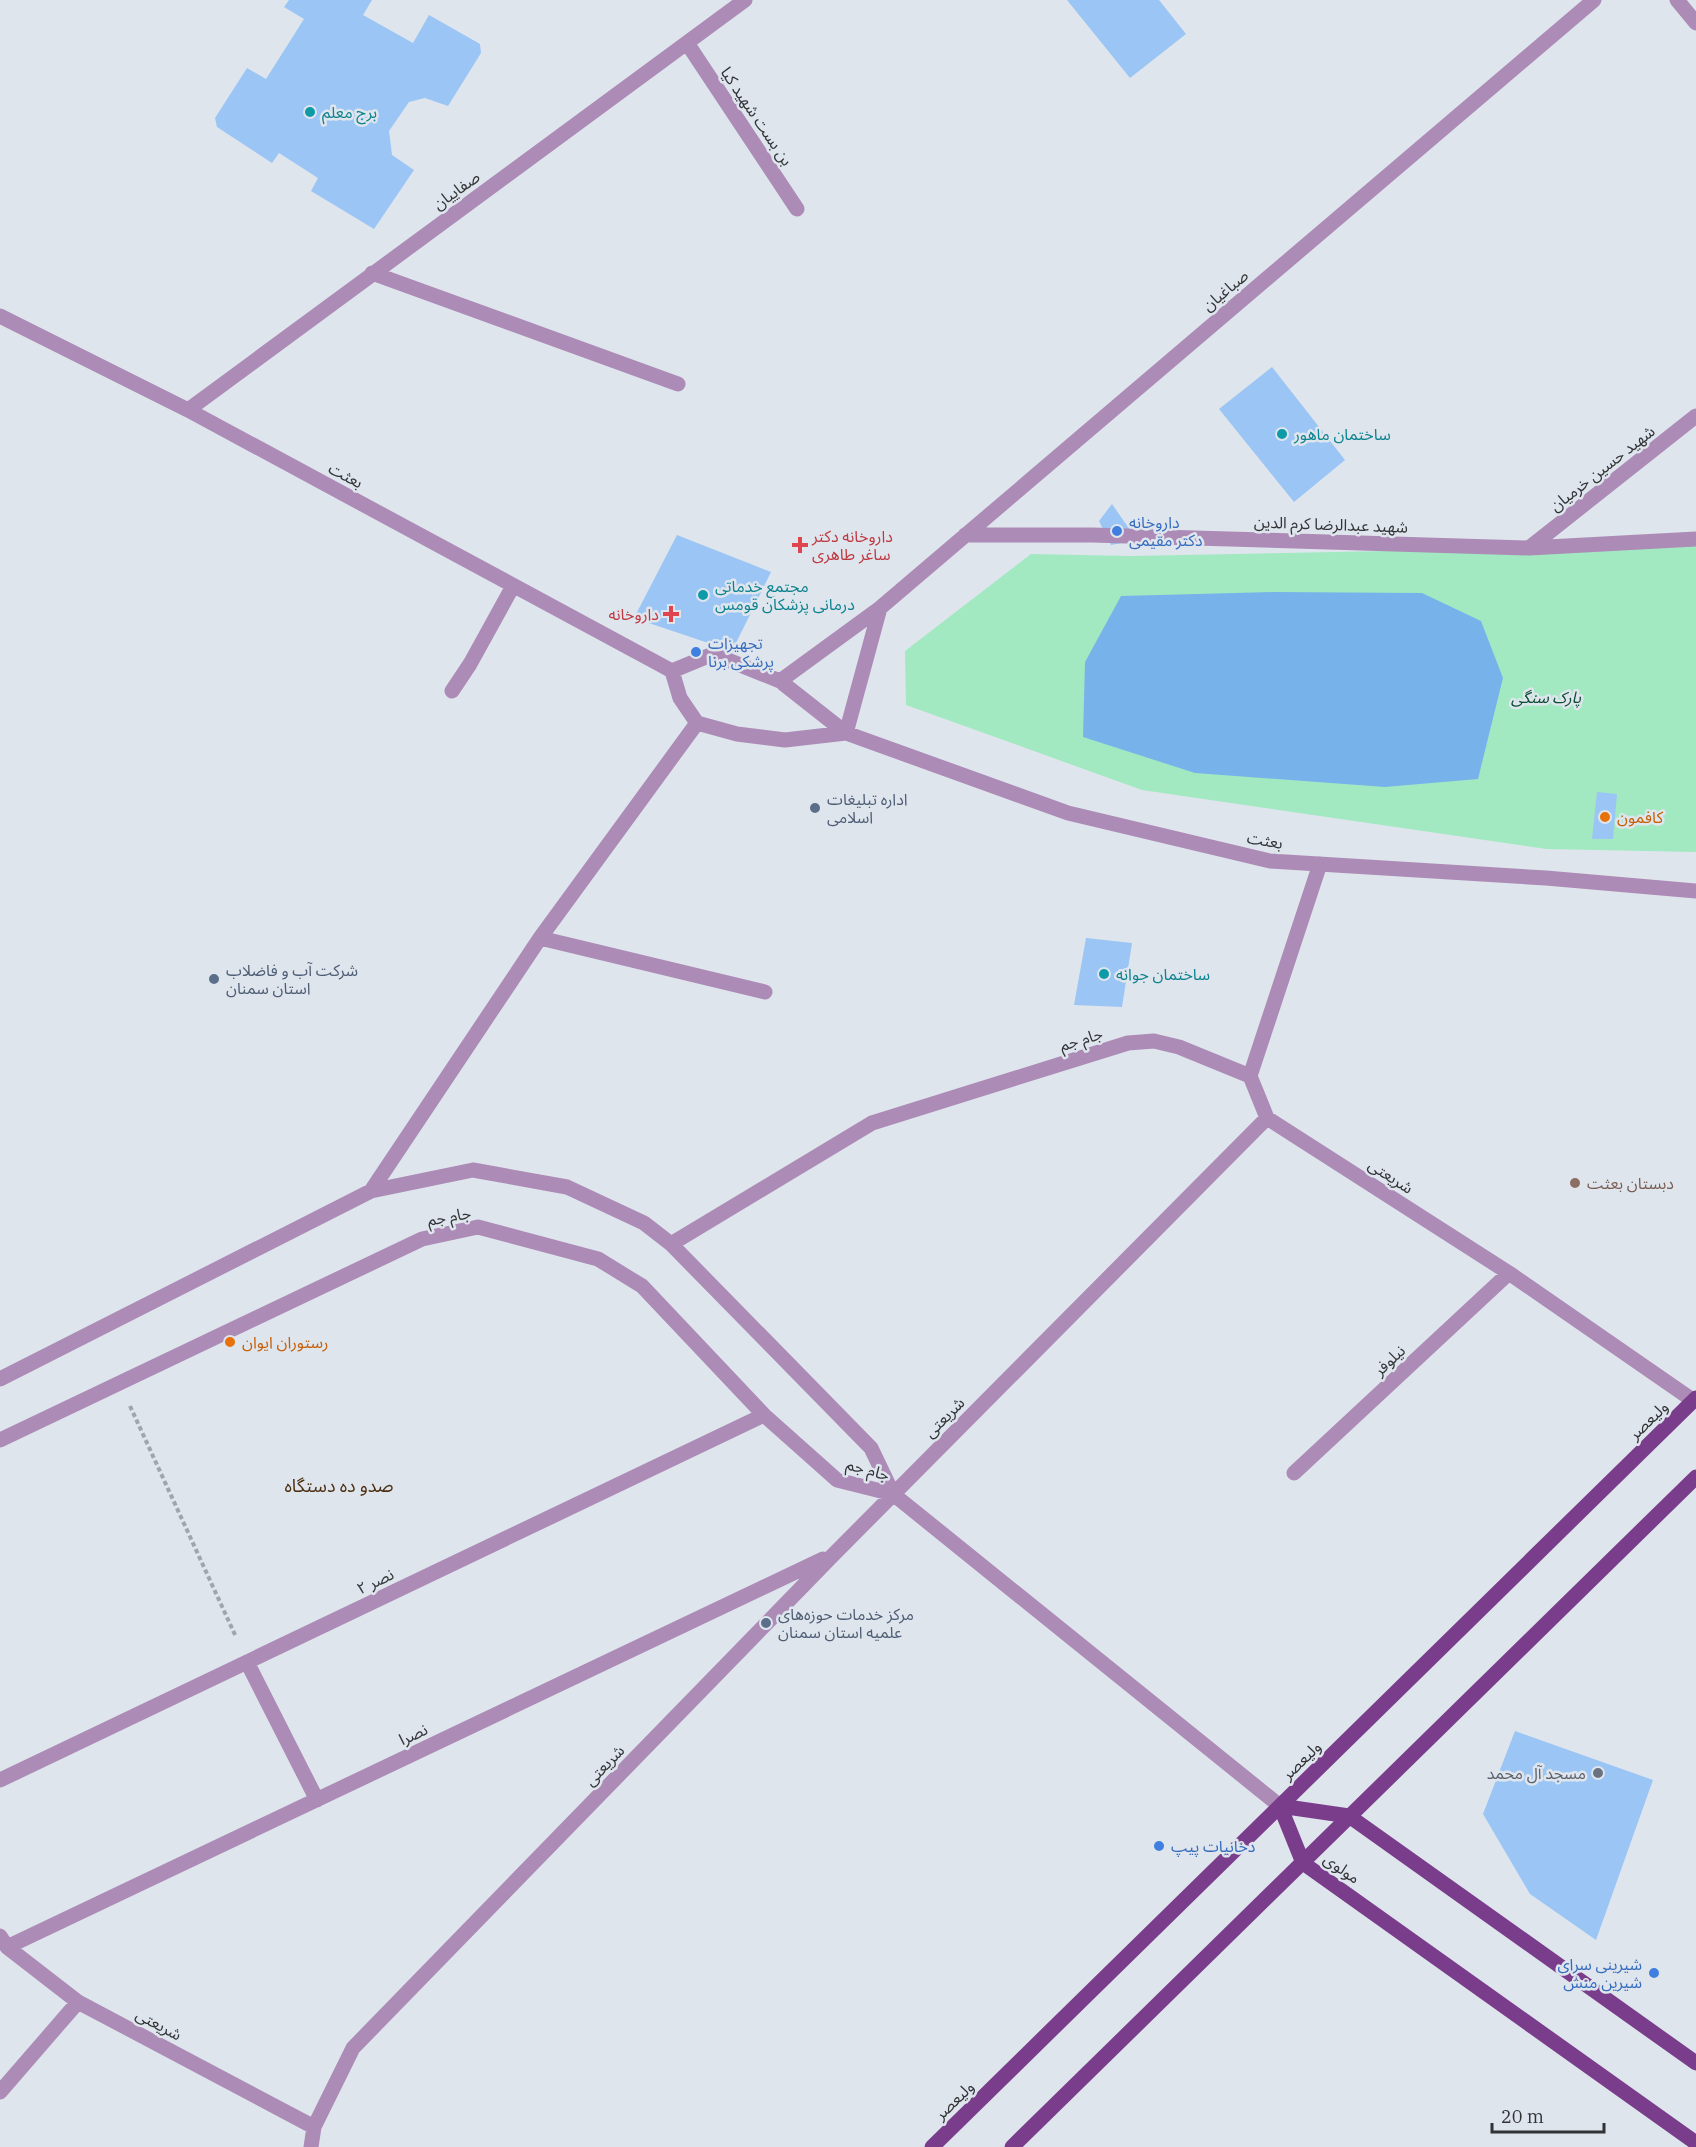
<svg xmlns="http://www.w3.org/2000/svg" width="1696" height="2147" font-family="'IBM Plex Serif','Noto Sans Arabic',serif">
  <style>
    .green { fill: #a2e9c2 }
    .water { fill: #77b3ea }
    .building { fill: #9ac5f4 }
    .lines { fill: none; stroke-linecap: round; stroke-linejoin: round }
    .path { stroke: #a1a5ab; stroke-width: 4; stroke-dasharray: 4.5 3; stroke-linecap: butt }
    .minor { stroke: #ac8bb6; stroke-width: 15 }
    .major { stroke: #7a3d8b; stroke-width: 15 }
    .culture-dot { fill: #0f9aa8; stroke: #dfe5ed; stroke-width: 2 }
    .shop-dot { fill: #3f7fe0; stroke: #dfe5ed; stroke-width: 2 }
    .health-dot { fill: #e0444e; stroke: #dfe5ed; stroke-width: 2 }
    .service-dot { fill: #5c6f8a; stroke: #dfe5ed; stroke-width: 2 }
    .food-dot { fill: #e8710a; stroke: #dfe5ed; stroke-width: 2 }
    .education-dot { fill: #8d6e63; stroke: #dfe5ed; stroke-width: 2 }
    .worship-dot { fill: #6b7280; stroke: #dfe5ed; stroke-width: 2 }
    .labels { text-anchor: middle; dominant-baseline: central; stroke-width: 5; stroke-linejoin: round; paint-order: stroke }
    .culture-label { font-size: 16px; fill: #0d838f; stroke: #dfe5ed; text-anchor: start }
    .street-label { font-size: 16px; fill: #313336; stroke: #dfe5ed }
    .shop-label { font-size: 16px; fill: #366cbe; stroke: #dfe5ed; text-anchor: start }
    .health-label { font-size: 16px; fill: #be3a42; stroke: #dfe5ed; text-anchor: start }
    .park-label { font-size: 16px; font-style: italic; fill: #0a4d32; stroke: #dfe5ed }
    .service-label { font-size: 16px; fill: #4e5e75; stroke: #dfe5ed; text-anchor: start }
    .food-label { font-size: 16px; fill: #c56008; stroke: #dfe5ed; text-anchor: start }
    .education-label { font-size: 16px; fill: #785e54; stroke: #dfe5ed; text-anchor: start }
    .worship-label { font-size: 16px; fill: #5b616d; stroke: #dfe5ed; text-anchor: end }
    .neighbourhood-label { font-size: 18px; fill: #4b2f11; stroke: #dfe5ed }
  </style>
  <rect width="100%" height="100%" fill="#dfe5ed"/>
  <path class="green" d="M1696,545V852L1546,849L1142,790L906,705L905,651L1031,554L1131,556Z"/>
  <path class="water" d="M1275,592L1422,593L1481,621L1503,678L1478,779L1385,787L1195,773L1083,737L1085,662L1121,596Z"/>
  <path class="building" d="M289,0H372L363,15L413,43L429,15L480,44L481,53L448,106L425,98L409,102L389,131L392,155L414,170L374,229L311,191L318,178L279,153L272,163L217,127L215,118L247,68L266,79L304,19L284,7Z
    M1067,0H1159L1186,34L1130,78Z
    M1272,367L1345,460L1294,502L1219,409Z
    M1112,504L1137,540L1111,545L1099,521Z
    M677,535L771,572L732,651L634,618Z
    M1597,792L1617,794L1613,839H1592Z
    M1086,938L1132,943L1122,1007L1074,1005Z
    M1515,1731L1653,1780L1596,1940L1530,1894L1483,1814Z"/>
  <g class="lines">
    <path class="path" d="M130,1406L236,1637"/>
    <path class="minor" d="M1677,0L1696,23
      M687,43L797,209
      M372,273L678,384
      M0,316L188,410L672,671
      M188,410L745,0
      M965,535H1092L1529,548L1696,539
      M1529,548L1696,416
      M780,681L880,608L1594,0
      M452,691L470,664L513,586
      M846,733L785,740L737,734L697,723L680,698L672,671L713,654L780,681L846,733L1068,813L1270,861L1546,878L1696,891
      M846,733L880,608
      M540,938L765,992
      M1267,1118L1509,1273L1694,1401
      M1267,1118L1250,1076L1320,864
      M371,1191L540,938L697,723
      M671,1244L872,1123L1128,1043L1154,1041L1179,1047L1250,1076
      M0,1379L371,1191L473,1170L567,1187L644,1223L671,1244L871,1448L893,1494
      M0,1440L422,1239L478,1227L598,1259L642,1286L764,1415L837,1480L893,1494L1280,1806
      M1294,1473L1509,1273
      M247,1662L317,1800
      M0,1780L764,1415
      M0,1936L7,1947L78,2002L314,2127
      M7,1947L823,1559
      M0,2092L78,2002
      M311,2147L314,2127L353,2048L834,1554L1267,1118"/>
    <path class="major" d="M1280,1806L1303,1863L1696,2143
      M1280,1806L1349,1816L1696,2063
      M932,2147L1696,1398
      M1012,2147L1696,1477"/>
  </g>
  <g class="culture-dot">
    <circle cx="310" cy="112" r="6"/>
    <circle cx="1282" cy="434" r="6"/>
    <circle cx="703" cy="595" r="6"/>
    <circle cx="1104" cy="974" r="6"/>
  </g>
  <g class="shop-dot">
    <circle cx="1117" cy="531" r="6"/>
    <circle cx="696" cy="652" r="6"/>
    <circle cx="1159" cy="1846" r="6"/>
    <circle cx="1654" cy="1973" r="6"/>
  </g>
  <g class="health-dot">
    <path d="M797 536h6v6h6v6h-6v6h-6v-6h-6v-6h6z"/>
    <path d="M668 605h6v6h6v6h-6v6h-6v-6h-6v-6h6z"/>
  </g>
  <g class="service-dot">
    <circle cx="815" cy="808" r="6"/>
    <circle cx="214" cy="979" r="6"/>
    <circle cx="766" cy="1623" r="6"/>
  </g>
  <g class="food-dot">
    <circle cx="1605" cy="817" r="6"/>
    <circle cx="230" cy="1342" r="6"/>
  </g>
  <circle class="education-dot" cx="1575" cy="1183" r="6"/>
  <circle class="worship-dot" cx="1598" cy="1773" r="6"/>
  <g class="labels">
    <g class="culture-label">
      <text x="322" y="112">برج معلم</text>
      <text x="1294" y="434">ساختمان ماهور</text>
      <text x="715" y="586">مجتمع خدماتی<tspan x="715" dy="18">درمانی پزشکان قومس</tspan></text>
      <text x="1116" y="974">ساختمان جوانه</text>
    </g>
    <g class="street-label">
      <text transform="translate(757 116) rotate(56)">بن بست شهید کیا</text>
      <text transform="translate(456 190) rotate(-36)">صفاییان</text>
      <text transform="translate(1225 290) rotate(-40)">صباغیان</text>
      <text transform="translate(1602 468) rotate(-38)">شهید حسین خرمیان</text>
      <text transform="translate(346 475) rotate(28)">بعثت</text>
      <text transform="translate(1331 524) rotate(2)">شهید عبدالرضا کرم الدین</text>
      <text transform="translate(1265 840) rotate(10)">بعثت</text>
      <text transform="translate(1081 1039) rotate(-17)">جام جم</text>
      <text transform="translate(1391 1176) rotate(33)">شریعتی</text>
      <text transform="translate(449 1216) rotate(-10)">جام جم</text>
      <text transform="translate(1389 1360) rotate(-43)">نیلوفر</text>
      <text transform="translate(944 1417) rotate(-45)">شریعتی</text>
      <text transform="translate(1648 1420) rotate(-44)">ولیعصر</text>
      <text transform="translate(868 1469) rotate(16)">جام جم</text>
      <text transform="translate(375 1581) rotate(-26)">نصر ۲</text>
      <text transform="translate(413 1734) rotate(-25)">نصرا</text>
      <text transform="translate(1301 1760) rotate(-44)">ولیعصر</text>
      <text transform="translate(604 1765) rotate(-46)">شریعتی</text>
      <text transform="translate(1342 1868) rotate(35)">مولوی</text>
      <text transform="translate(159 2024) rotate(28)">شریعتی</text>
      <text transform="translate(954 2100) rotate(-44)">ولیعصر</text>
    </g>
    <g class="shop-label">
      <text x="1129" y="522">داروخانه<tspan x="1129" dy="18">دکتر مقیمی</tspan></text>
      <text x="708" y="643">تجهیزات<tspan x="708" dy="18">پرشکی برنا</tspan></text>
      <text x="1171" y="1846">دخانیات پیپ</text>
      <text x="1642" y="1964" text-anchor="end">شیرینی سرای<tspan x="1642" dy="18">شیرین منش</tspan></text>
    </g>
    <g class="health-label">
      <text x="812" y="536">داروخانه دکتر<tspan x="812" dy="18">ساغر طاهری</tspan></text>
      <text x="659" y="614" text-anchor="end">داروخانه</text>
    </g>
    <g class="park-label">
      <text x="1546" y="697">پارک سنگی</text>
    </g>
    <g class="service-label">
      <text x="827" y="799">اداره تبلیغات<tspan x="827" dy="18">اسلامی</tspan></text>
      <text x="226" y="970">شرکت آب و فاضلاب<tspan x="226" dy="18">استان سمنان</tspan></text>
      <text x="778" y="1614">مرکز خدمات حوزه‌های<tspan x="778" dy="18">علمیه استان سمنان</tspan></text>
    </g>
    <g class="food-label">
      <text x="1617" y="817">کافمون</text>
      <text x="242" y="1342">رستوران ایوان</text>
    </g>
    <g class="education-label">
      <text x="1587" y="1183">دبستان بعثت</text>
    </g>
    <g class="worship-label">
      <text x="1586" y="1773">مسجد آل محمد</text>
    </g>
    <g class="neighbourhood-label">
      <text x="339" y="1485">صدو ده دستگاه</text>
    </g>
  </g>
  <path d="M1492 2123v9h112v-9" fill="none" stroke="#313336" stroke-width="3"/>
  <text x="1501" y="2123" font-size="18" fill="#313336" stroke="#dfe5ed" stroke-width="4.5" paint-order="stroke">20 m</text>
</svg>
